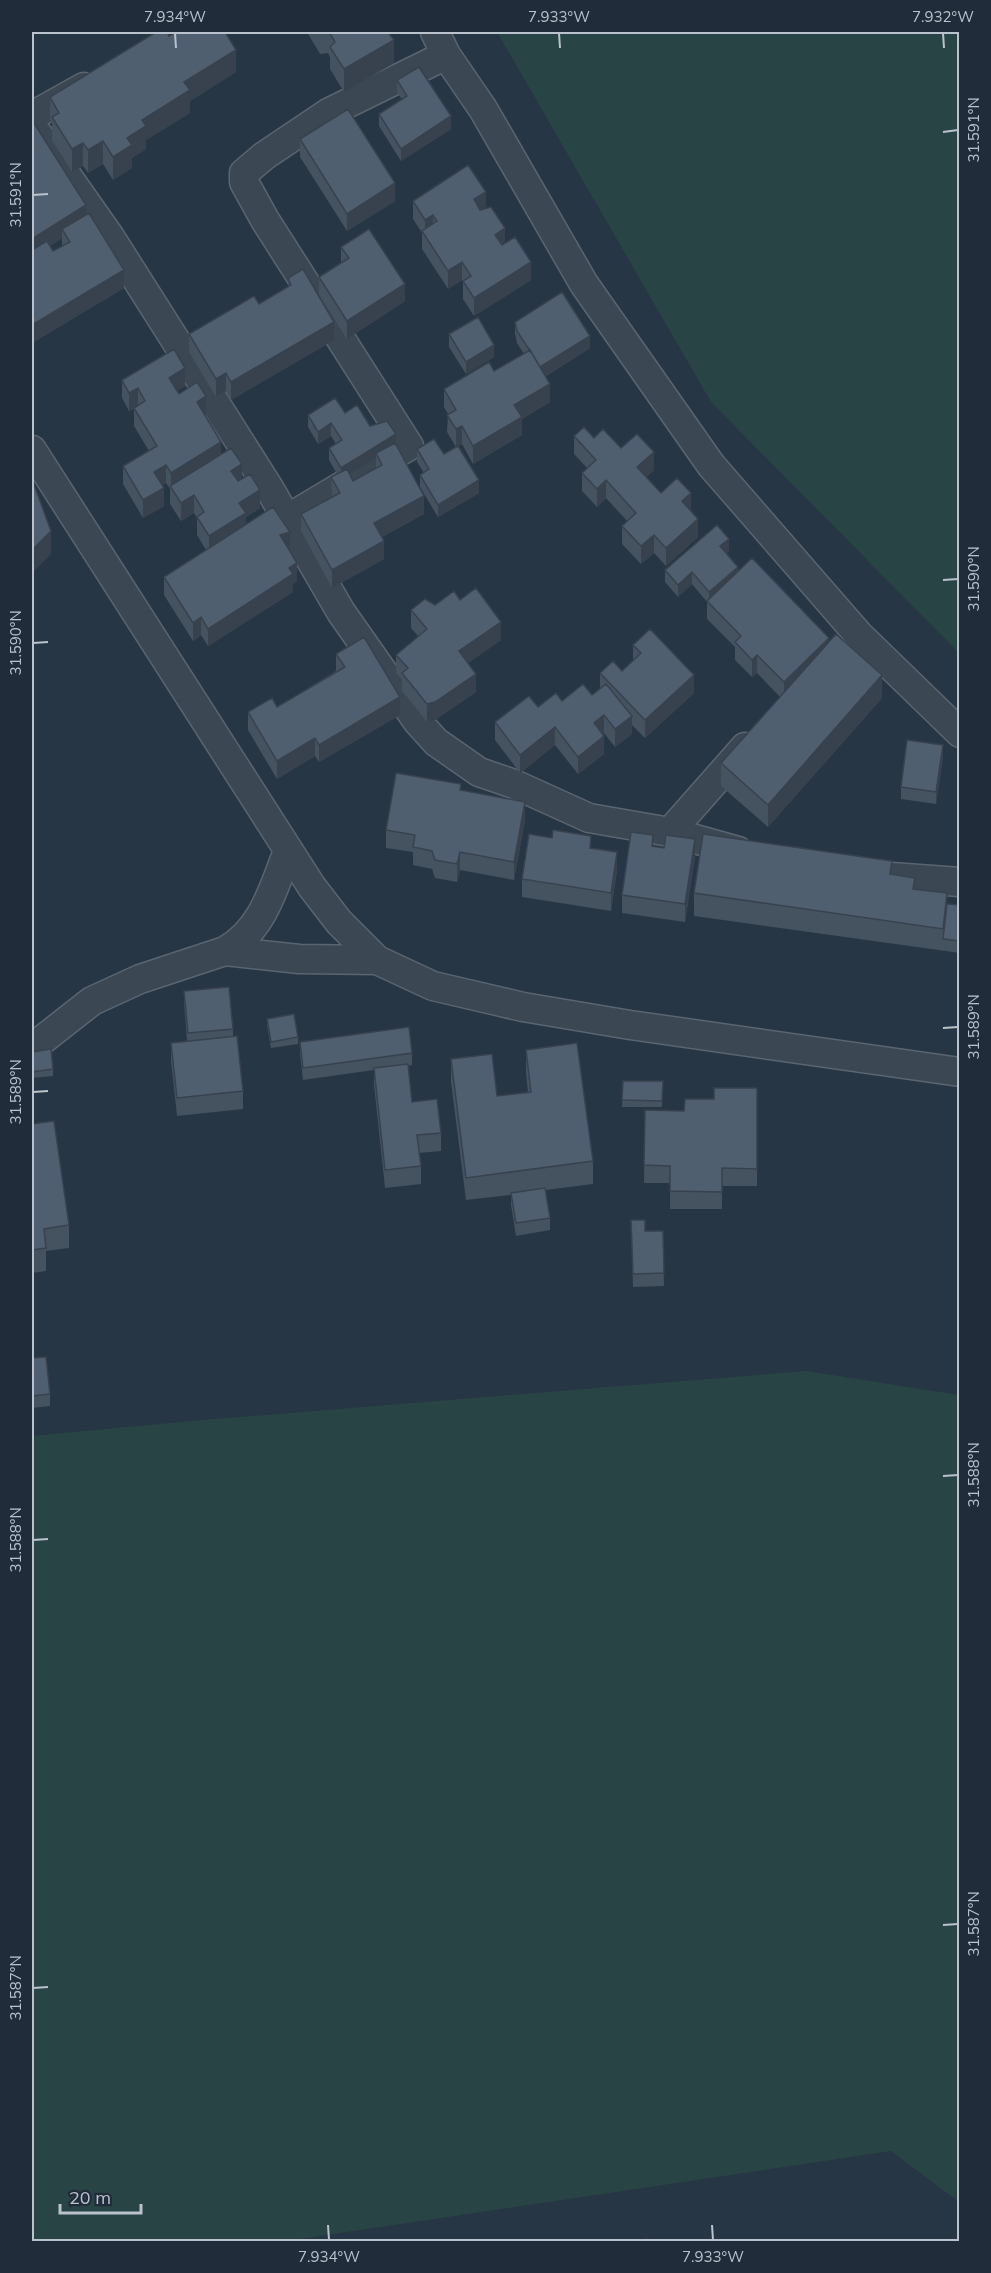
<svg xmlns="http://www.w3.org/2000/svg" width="991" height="2273" font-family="Mulish,sans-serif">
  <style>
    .green { fill: #294445 }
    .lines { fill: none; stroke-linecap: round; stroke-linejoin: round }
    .minor-casing { stroke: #5a6571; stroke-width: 31 }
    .minor { stroke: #3b4753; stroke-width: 28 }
    .wall { fill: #45525f; fill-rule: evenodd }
    .shaded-wall { fill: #38424e }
    .building { fill: #505f6f; stroke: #38424e; stroke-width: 1.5 }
    .ticks { fill: none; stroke: #b9c2cd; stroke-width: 2 }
    .neatline { fill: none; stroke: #b9c2cd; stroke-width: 2 }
    .ticks-label { font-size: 15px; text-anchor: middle; fill: #b9c2cd }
  </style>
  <rect width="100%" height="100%" fill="#273644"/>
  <path class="green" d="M497,32H959V653L711,402Z
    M806,1371L959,1395V2202L891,2151L286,2241H32V1436L192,1421Z"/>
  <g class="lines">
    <g class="minor-casing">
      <path id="minor" d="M435,32L446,55L483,109L584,284L711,465L858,634L960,733
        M32,116L84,87
        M32,126L110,237L269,488L341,612L418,722L436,742L479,772L514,784L589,818L670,832L738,851
        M32,450L312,887L339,922L377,960L433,986L523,1007L630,1025L960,1072
        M287,519L409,446L265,220L244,182V173L264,156L328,113L446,55
        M670,832L745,747
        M878,876L960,882
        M225,951L299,959L377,960
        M32,1048L92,1001L140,979L225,951C263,930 273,889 288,851"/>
    </g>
    <use href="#minor" class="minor"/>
  </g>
  <path class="wall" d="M307,32H388L394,63L344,92L330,69V57L328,53L320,54Z
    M169,36L236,72L190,101V113L146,140V149L132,158V168L113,180L103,164L88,173L83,166L72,172L52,140V123L50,120V97Z
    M397,80L451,129L401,161L379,126V114L402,99L397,93Z
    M32,120L86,215L124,288L32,343ZM62,238V246L53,251L50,246Z
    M300,139L395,201L347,231L300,157Z
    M413,201L486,208L505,244L531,280L474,316L463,299V281L462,280L448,289L422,249V233L413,219Z
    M341,247L405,301L347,339L319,295V277L341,263Z
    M288,278L334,340L231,400L226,391L216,397L189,352V334L259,304L288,287Z
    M515,322L590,348L546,376L550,402L522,419V435L473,464L462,444L458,446L479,493L438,517L420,487V475L424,473L417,462V449L444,454L456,447L447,432L448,414L444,407V389L494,371L524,354L517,343L515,334Z
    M449,334L494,357L466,374L449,347Z
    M122,380L185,386L177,391L179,394L206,414L205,415L221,454L242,479L260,508L246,517V525L289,550L297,581L293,584V592L208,646L201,635L193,641L164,595V577L206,550L197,535V518L194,513L181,521L170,504V489L166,483L162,485L164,506L143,518L123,484V466L149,451L134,426V409L129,411L122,398Z
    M345,413L370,426L396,444L424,514L382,537L384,559L332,588L301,531V514L332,497L331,477L337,474L329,460V448L336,444L331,436L318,444L308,427V415ZM376,458V468L353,481L349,475Z
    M574,436L594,438L621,448L654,470L646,477L661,493L691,511L698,537L666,566L654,553L641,564L622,544V526L627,521L606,498L597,507L582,491V473L587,468L574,454Z
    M729,551L727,553L738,571L829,642L882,698L768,827L721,786V763L780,697L757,673L752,677L735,660V647L707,619V602L692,584L678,597L665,582V570Z
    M460,600L501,640L468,663L476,692L435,720L427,722L402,691V680L396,673V655L418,636L411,628V610Z
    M633,645L694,693L645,738L632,725V734L615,747L604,733L602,734L604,754L578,774L555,745L520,773L495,740V722L538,707L562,701L592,695L600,689V673L622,671L633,661Z
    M336,654L400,715L319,762L315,756L277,779L248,730V712L277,707L336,671Z
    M943,757L936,804L901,799V787Z
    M461,791L525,820L514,880L460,870L457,882L435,878L432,869L413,865V852L386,848V830Z
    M653,847L664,848L695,857L685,922L622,913V895Z
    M591,848L617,870L611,911L522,897V879Z
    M892,874L915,889L947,904L960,905V953L694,916V893Z
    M184,991L233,1029V1036L243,1091V1109L177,1116L171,1061V1043L187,1041L184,1003Z
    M267,1019L298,1037V1044L271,1048L267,1025Z
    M300,1042L412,1053V1065L408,1066L412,1102L441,1133V1151L419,1153L421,1166V1184L385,1188L374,1085V1070L303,1080L300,1054Z
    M526,1050L593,1161V1184L546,1190L550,1218V1230L516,1236L511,1205V1195L466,1200L451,1082V1059L497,1096L528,1093L526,1073Z
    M32,1052L53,1069V1076L32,1078Z
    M623,1081H663L662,1107H622Z
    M757,1088V1186H722V1209H670V1183H644L645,1110L684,1111L714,1099Z
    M32,1124L69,1225V1248L46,1251V1271L32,1273Z
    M631,1220L645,1231H663L664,1286L633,1287Z
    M32,1358L50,1394V1406L32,1408Z"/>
  <path class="shaded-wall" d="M394,40V63L344,92V69Z
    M236,50V72L190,101V113L146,140V149L132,158V168L113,180V157L142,120L184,82Z
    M451,116V129L401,161V149Z
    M103,141V164L88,173V150Z
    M83,143V166L72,172V149Z
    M395,183V201L347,231V214Z
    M486,192V210L474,217V199Z
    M86,205V223L62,229V238L32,257V239Z
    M433,215V233L425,236V220Z
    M505,228V246L495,253V235Z
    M462,262V280L448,289V271Z
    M531,262V280L474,316V298Z
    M124,270V288L32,343V325Z
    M405,284V301L347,339V321Z
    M334,322V340L231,400V382Z
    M590,336V348L540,379V367Z
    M494,345V357L466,374V362Z
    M185,368V386L169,396V378Z
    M226,373V391L216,397V379Z
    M550,384V402L522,419V435L473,464V446L514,405Z
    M138,388V406L129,411V393Z
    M206,396V414L197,420V402Z
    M331,423V436L318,444V432Z
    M462,426V444L456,447V429Z
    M396,434V446L376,453V458L341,480V468Z
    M221,442V460L171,487V473Z
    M654,452V470L637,485V467Z
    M242,464V482L231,489V471Z
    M166,465V483L154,490V472Z
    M479,480V493L438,517V505Z
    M606,480V498L597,507V489Z
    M164,488V506L143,518V500Z
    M260,490V508L246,517V531L209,554V536L239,503Z
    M691,493V511L682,501Z
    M194,495V513L181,521V503Z
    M424,496V514L374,541V523Z
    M698,519V537L666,566V548Z
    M51,531V554L32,573V550Z
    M290,532V550L280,535Z
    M654,535V553L641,564V546Z
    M729,539V551L720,558V546Z
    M384,541V559L332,588V570Z
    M297,563V581L293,584V592L208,646V629Z
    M738,567V579L709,604V592Z
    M692,572V584L678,597V585Z
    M201,617V635L193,641V623Z
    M501,622V640L459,669V651Z
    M829,638V655L784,700V682Z
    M757,655V673L752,677V660Z
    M476,674V692L435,720L427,722V704Z
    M694,675V693L645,738V720Z
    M882,675V698L768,827V805Z
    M400,697V715L319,762V745Z
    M604,715V733L594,741V723Z
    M632,716V734L615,747V729Z
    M555,727V745L520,773V755Z
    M604,736V754L578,774V757Z
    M315,738V756L277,779V761Z
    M943,745V757L936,804V792Z
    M525,802V820L514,880V862Z
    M695,839V857L685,922V904Z
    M460,852V870L457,882V864Z
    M617,852V870L611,911V893Z"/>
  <path class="building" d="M156,32H167L169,36L176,32H225L236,50L184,82L190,90L142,120L146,126L127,138L132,145L113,157L103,141L88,150L83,143L72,149L52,117L59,113L50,97Z
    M329,32H388L394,40L344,69L330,47L335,42Z
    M419,67L451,116L401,149L379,114L407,96L397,80Z
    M348,109L395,183L347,214L300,139Z
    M32,120L86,205L32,239Z
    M468,165L486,192L474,199L480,210L491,207L505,228L495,235L502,245L515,237L531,262L474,298L463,281L471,276L462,262L448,271L422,231L437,221L433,215L425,220L413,201Z
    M89,213L124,270L32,325V250L47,241L53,251L70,242L62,229Z
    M369,229L405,284L347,321L319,277L349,258L341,247Z
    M303,269L334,322L231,382L226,373L216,379L189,334L254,296L259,304L291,285L288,278Z
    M562,292L590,336L540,367L530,350V351L517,331L515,322Z
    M478,317L494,345L466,362L449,334Z
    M174,349L185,368L169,378L179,394L197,382L206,396L197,402L221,442L171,473L166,465L154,472L164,488L143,500L123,466L157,446L134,408L145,401L138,388L129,393L122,380Z
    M530,350L550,384L514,405L522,417L473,446L462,426L456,429L447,415L456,410L444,389L489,362L494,371Z
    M335,398L345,413L357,405L370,426L387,421L396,434L341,468L329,448L342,440L331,423L318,432L308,415Z
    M584,427L594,438L603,429L621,448L637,434L654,452L637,467L661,493L677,478L691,493L682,501L698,519L666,548L654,535L641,546L622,526L636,513L606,480L597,489L582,473L596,460L574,436Z
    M434,439L444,454L458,446L479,480L438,505L420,475L429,469L417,449Z
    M395,443L424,496L374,523L384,541L332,570L301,514L340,493L331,477L347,469L353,481L382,465L376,453Z
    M231,448L242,464L231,471L238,481L250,474L260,490L239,503L246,513L209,536L197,517L204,512L194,495L181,503L170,486Z
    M32,479L51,531L32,550Z
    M273,507L290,532L280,535L297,563L289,568L293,574L208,629L201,617L193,623L164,577Z
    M717,525L729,539L720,546L738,567L709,592L692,572L678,585L665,570Z
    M752,558L829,638L784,682L757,655L752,660L735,642L741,636L707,601Z
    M476,588L501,622L459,651L476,674L435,702L427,704L402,673L408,668L396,655L427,629L411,610L425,599L435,605L454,591L460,600Z
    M650,629L694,675L645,720L600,673L613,661L622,671L641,653L633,645Z
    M836,634L882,675L768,805L721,763Z
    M364,637L400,697L319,745L315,738L277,761L248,712L272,698L277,707L345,667L336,654Z
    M583,684L592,695L606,684L632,716L615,729L604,715L594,723L604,736L578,757L555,727L520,755L495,722L529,696L538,707L556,693L562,701Z
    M907,740L943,745L936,792L901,787Z
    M396,773L461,784L460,790L525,802L514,862L460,852L457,864L435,860L432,851L413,847L415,835L386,830Z
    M553,830L591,836L590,848L617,852L611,893L522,879L529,834L552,838Z
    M631,832L653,835L652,846L664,848L666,835L695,839L685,904L622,895Z
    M703,834L892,861L890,874L915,878L913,889L947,893L943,929L694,893Z
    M947,904L960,905V941L943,939Z
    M229,987L233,1029L188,1033L184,991Z
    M294,1014L298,1037L271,1042L267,1019Z
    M409,1027L412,1053L303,1068L300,1042Z
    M237,1036L243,1091L177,1098L171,1043Z
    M577,1043L593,1161L466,1178L451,1059L492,1054L497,1096L531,1092L526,1050Z
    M51,1049L53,1069L32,1072V1052Z
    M408,1064L412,1102L437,1099L441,1133L417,1135L421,1166L385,1170L374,1068Z
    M623,1081H663L662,1101L622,1100Z
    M714,1088H757V1169L722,1168V1192L670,1191V1166L644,1165L645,1110L684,1111L685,1099H714Z
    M54,1121L69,1225L44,1229L46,1248L32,1250V1124Z
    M545,1188L550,1218L516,1223L511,1193Z
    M631,1220H645V1231H663L664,1273L633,1274Z
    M46,1357L50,1394L32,1396V1358Z
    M647,2239V2241H632Z"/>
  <path class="ticks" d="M175,33L176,48M559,33L560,48M943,33L944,48M943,132L958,130M33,195L48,194M943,580L958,579M33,643L48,642M943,1028L958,1027M33,1092L48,1091M943,1476L958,1475M33,1540L48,1539M943,1925L958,1924M33,1988L48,1987M328,2225L329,2240M712,2225L713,2240"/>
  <rect width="991" height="2273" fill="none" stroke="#202c39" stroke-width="66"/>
  <path d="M60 2204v9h81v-9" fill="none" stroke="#b9c2cd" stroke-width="3"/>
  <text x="69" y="2204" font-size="18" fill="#b9c2cd" stroke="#202c39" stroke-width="4.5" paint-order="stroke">20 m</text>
  <rect x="33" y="33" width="925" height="2207" class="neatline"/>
  <g class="ticks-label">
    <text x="175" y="22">7.934°W</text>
    <text x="559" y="22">7.933°W</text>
    <text x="943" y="22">7.932°W</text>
    <text transform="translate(974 130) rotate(-90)" y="5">31.591°N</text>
    <text transform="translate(16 195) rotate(-90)" y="5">31.591°N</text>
    <text transform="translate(974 579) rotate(-90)" y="5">31.590°N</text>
    <text transform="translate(16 643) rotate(-90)" y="5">31.590°N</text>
    <text transform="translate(974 1027) rotate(-90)" y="5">31.589°N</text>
    <text transform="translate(16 1092) rotate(-90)" y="5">31.589°N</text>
    <text transform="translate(974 1475) rotate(-90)" y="5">31.588°N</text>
    <text transform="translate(16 1540) rotate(-90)" y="5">31.588°N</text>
    <text transform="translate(974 1924) rotate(-90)" y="5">31.587°N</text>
    <text transform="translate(16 1988) rotate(-90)" y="5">31.587°N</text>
    <text x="329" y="2262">7.934°W</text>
    <text x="713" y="2262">7.933°W</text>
  </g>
</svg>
